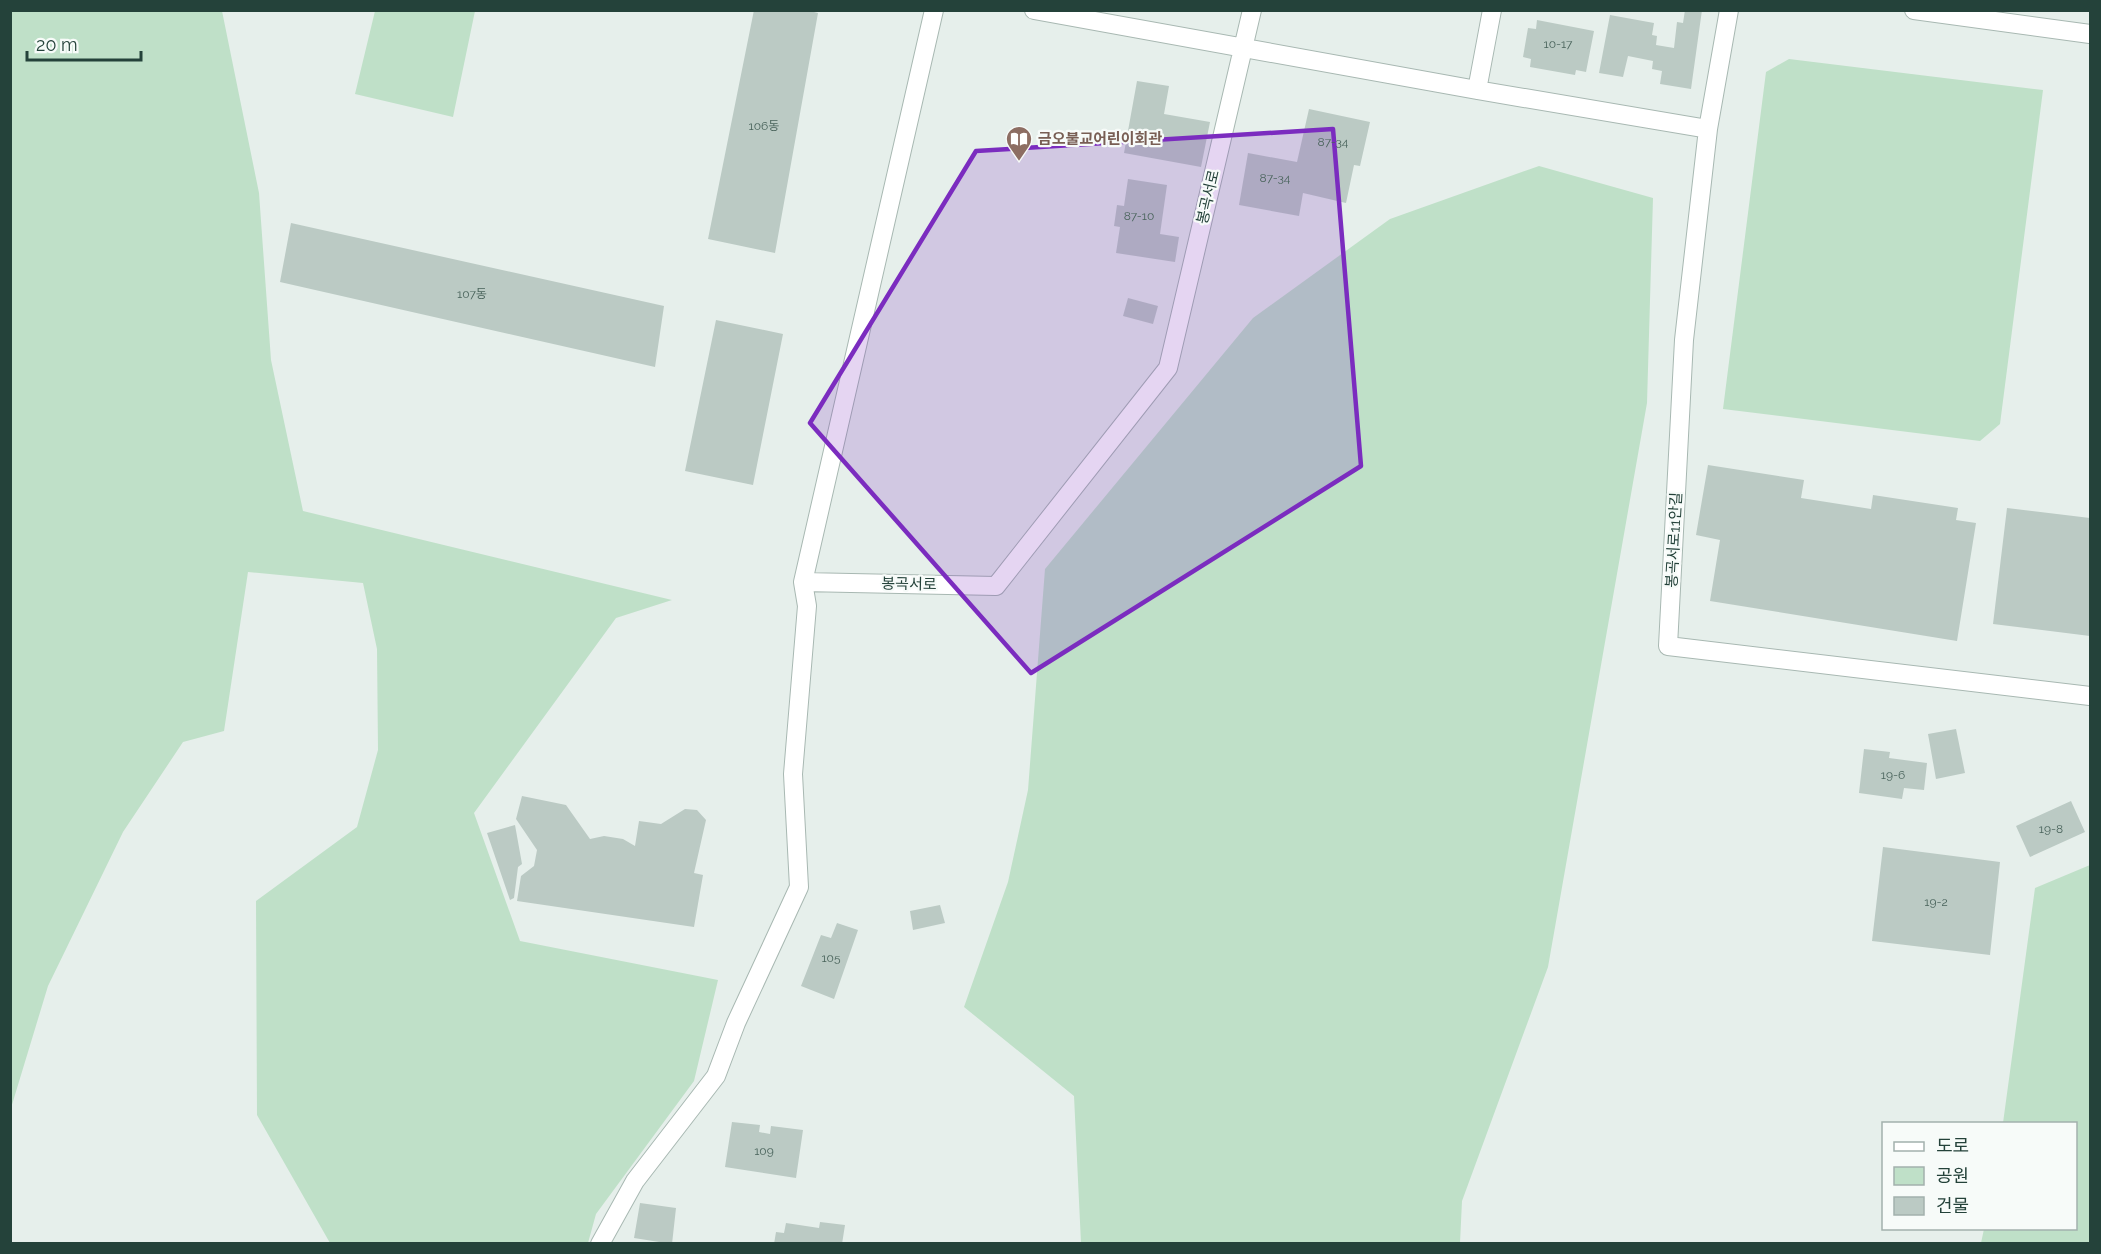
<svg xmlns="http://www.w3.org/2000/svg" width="2101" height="1254" font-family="Raleway,'Noto Sans KR',sans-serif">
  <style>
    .green { fill: #bfe0c8 }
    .building { fill: #bbcac4 }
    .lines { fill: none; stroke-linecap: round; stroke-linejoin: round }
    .minor-casing { stroke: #a8b8b2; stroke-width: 20 }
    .minor { stroke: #fff; stroke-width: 18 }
    .marked { fill: #7b2cbf; fill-opacity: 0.2; stroke: #7b2cbf; stroke-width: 4.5; stroke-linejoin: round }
    .labels { text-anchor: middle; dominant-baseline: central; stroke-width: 4.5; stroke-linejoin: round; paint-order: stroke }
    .number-label { font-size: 12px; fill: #4a645c }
    .education-label { font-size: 15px; font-weight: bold; fill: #785e54; stroke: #f7fbf9; text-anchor: start }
    .street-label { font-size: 15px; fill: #24423a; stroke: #f7fbf9 }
  </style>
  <rect width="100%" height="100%" fill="#e6efeb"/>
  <path class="green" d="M11,10L222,11L259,193L271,360L303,511L672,600L616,618L474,813L520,941L718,980L694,1081L596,1214L588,1243H330L257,1115L256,901L357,827L378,750L377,649L363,583L248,572L224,731L183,742L123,832L48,986L11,1108Z
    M375,11H475L453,117L355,94Z
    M1789,59L2043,90L2000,424L1980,441L1723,409L1766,72Z
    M1539,166L1653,198L1647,403L1548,967L1462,1201L1460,1243H1081L1074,1096L964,1007L1008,882L1028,790L1045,569L1253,318L1390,219Z
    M2090,865V1243H1981L1984,1229L2076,1228V1124L2003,1123L2035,888Z"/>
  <path class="building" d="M754,10H806L818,13L775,253L708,239Z
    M1685,10H1702L1691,89L1660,84L1662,71L1652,69L1653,61L1628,56L1623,77L1599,73L1610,15L1654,23L1652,35L1657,36L1656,45L1674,48L1677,22L1683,23Z
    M1537,20L1594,31L1586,72L1576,70L1575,75L1530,67L1531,59L1523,57L1528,28L1536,29Z
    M1137,81L1169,86L1164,114L1210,122L1201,167L1124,153Z
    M1309,109L1370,122L1360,166L1354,165L1346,203L1303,193L1299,216L1239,205L1248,153L1297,162Z
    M1128,179L1167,185L1160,234L1179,237L1175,262L1116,253L1120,227L1114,226L1117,205L1124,206Z
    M291,223L664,306L655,367L280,282Z
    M1128,298L1158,306L1153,324L1123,316Z
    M716,320L783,334L753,485L685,471Z
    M1708,465L1804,480L1801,498L1871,509L1873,495L1958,508L1956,520L1976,523L1957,641L1710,601L1720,540L1696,535Z
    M2007,508L2090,518V636L1993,624Z
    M1956,729L1965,773L1936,779L1928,734Z
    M1864,749L1890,752L1889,758L1927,763L1924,790L1904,788L1902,799L1859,793Z
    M522,796L566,805L590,839L604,836L623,839L635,846L639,821L661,824L685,809L697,810L706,820L694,873L703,875L694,927L517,901L521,876L534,866L537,850L516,819Z
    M2071,801L2085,832L2030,857L2016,826Z
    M515,825L522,864L518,867L514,898L510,900L487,833Z
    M1883,847L2000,862L1990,955L1872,941Z
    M940,905L945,923L913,930L910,911Z
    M837,923L858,930L834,999L801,986L821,935L831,938Z
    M732,1122L760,1125L759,1132L770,1134L771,1126L803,1130L796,1178L725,1167Z
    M640,1203L676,1208L672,1244L634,1238Z
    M820,1222L845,1225L842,1244H774L776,1232L784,1233L786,1223L819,1228Z"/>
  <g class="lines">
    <g class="minor-casing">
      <path id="minor" d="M1034,10L1477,90L1708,129
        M1729,10L1708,129L1684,340L1668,646L2090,696
        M1914,10L2090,34
        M1477,90L1492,10
        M803,582L996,586L1168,368L1252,10
        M600,1244L635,1181L716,1076L736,1023L799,887L793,774L807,606L803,582L934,10"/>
    </g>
    <use href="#minor" class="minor"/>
  </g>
  <path class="marked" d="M1333,129L1361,466L1031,673L810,423L976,151Z"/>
  <defs>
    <g id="library-pin" transform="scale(1.35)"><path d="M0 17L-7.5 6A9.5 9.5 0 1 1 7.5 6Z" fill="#8d6e63" stroke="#f7fbf9"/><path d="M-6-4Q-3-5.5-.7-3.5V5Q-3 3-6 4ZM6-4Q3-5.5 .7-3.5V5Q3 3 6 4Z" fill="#fff"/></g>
  </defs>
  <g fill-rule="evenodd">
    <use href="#library-pin" x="1019" y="139"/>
  </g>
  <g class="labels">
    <g class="number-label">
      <text x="1558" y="44">10-17</text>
      <text x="764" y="126">106동</text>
      <text x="1333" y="142">87-34</text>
      <text x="1275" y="178">87-34</text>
      <text x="1139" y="216">87-10</text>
      <text x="472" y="294">107동</text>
      <text x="1893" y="775">19-6</text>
      <text x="2051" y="829">19-8</text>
      <text x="1936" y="902">19-2</text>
      <text x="831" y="958">105</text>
      <text x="764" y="1151">109</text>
    </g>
    <g class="education-label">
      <text x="1038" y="139">금오불교어린이회관</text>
    </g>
    <g class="street-label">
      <text transform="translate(1208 197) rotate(-77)">봉곡서로</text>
      <text transform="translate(1674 540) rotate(-87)">봉곡서로11안길</text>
      <text transform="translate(909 584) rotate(1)">봉곡서로</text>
    </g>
  </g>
  <rect width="2101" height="1254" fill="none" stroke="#24423a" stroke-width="24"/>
  <rect x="1882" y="1122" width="195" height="108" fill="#f7fbf9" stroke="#a3b1ad" stroke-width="1.5"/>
  <rect x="1894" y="1142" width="30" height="9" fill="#ffffff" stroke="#a3b1ad" stroke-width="1.5"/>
  <text x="1936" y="1152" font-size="18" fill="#24423a">도로</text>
  <rect x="1894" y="1167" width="30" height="18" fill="#bfe0c8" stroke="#a3b1ad" stroke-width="1.5"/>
  <text x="1936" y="1182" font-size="18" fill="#24423a">공원</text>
  <rect x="1894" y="1197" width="30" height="18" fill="#bbcac4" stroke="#a3b1ad" stroke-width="1.5"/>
  <text x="1936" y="1212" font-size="18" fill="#24423a">건물</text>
  <path d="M27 51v9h114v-9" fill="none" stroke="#24423a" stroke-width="3"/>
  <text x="36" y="51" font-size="18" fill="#24423a" stroke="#f7fbf9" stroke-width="4.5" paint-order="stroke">20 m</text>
</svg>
